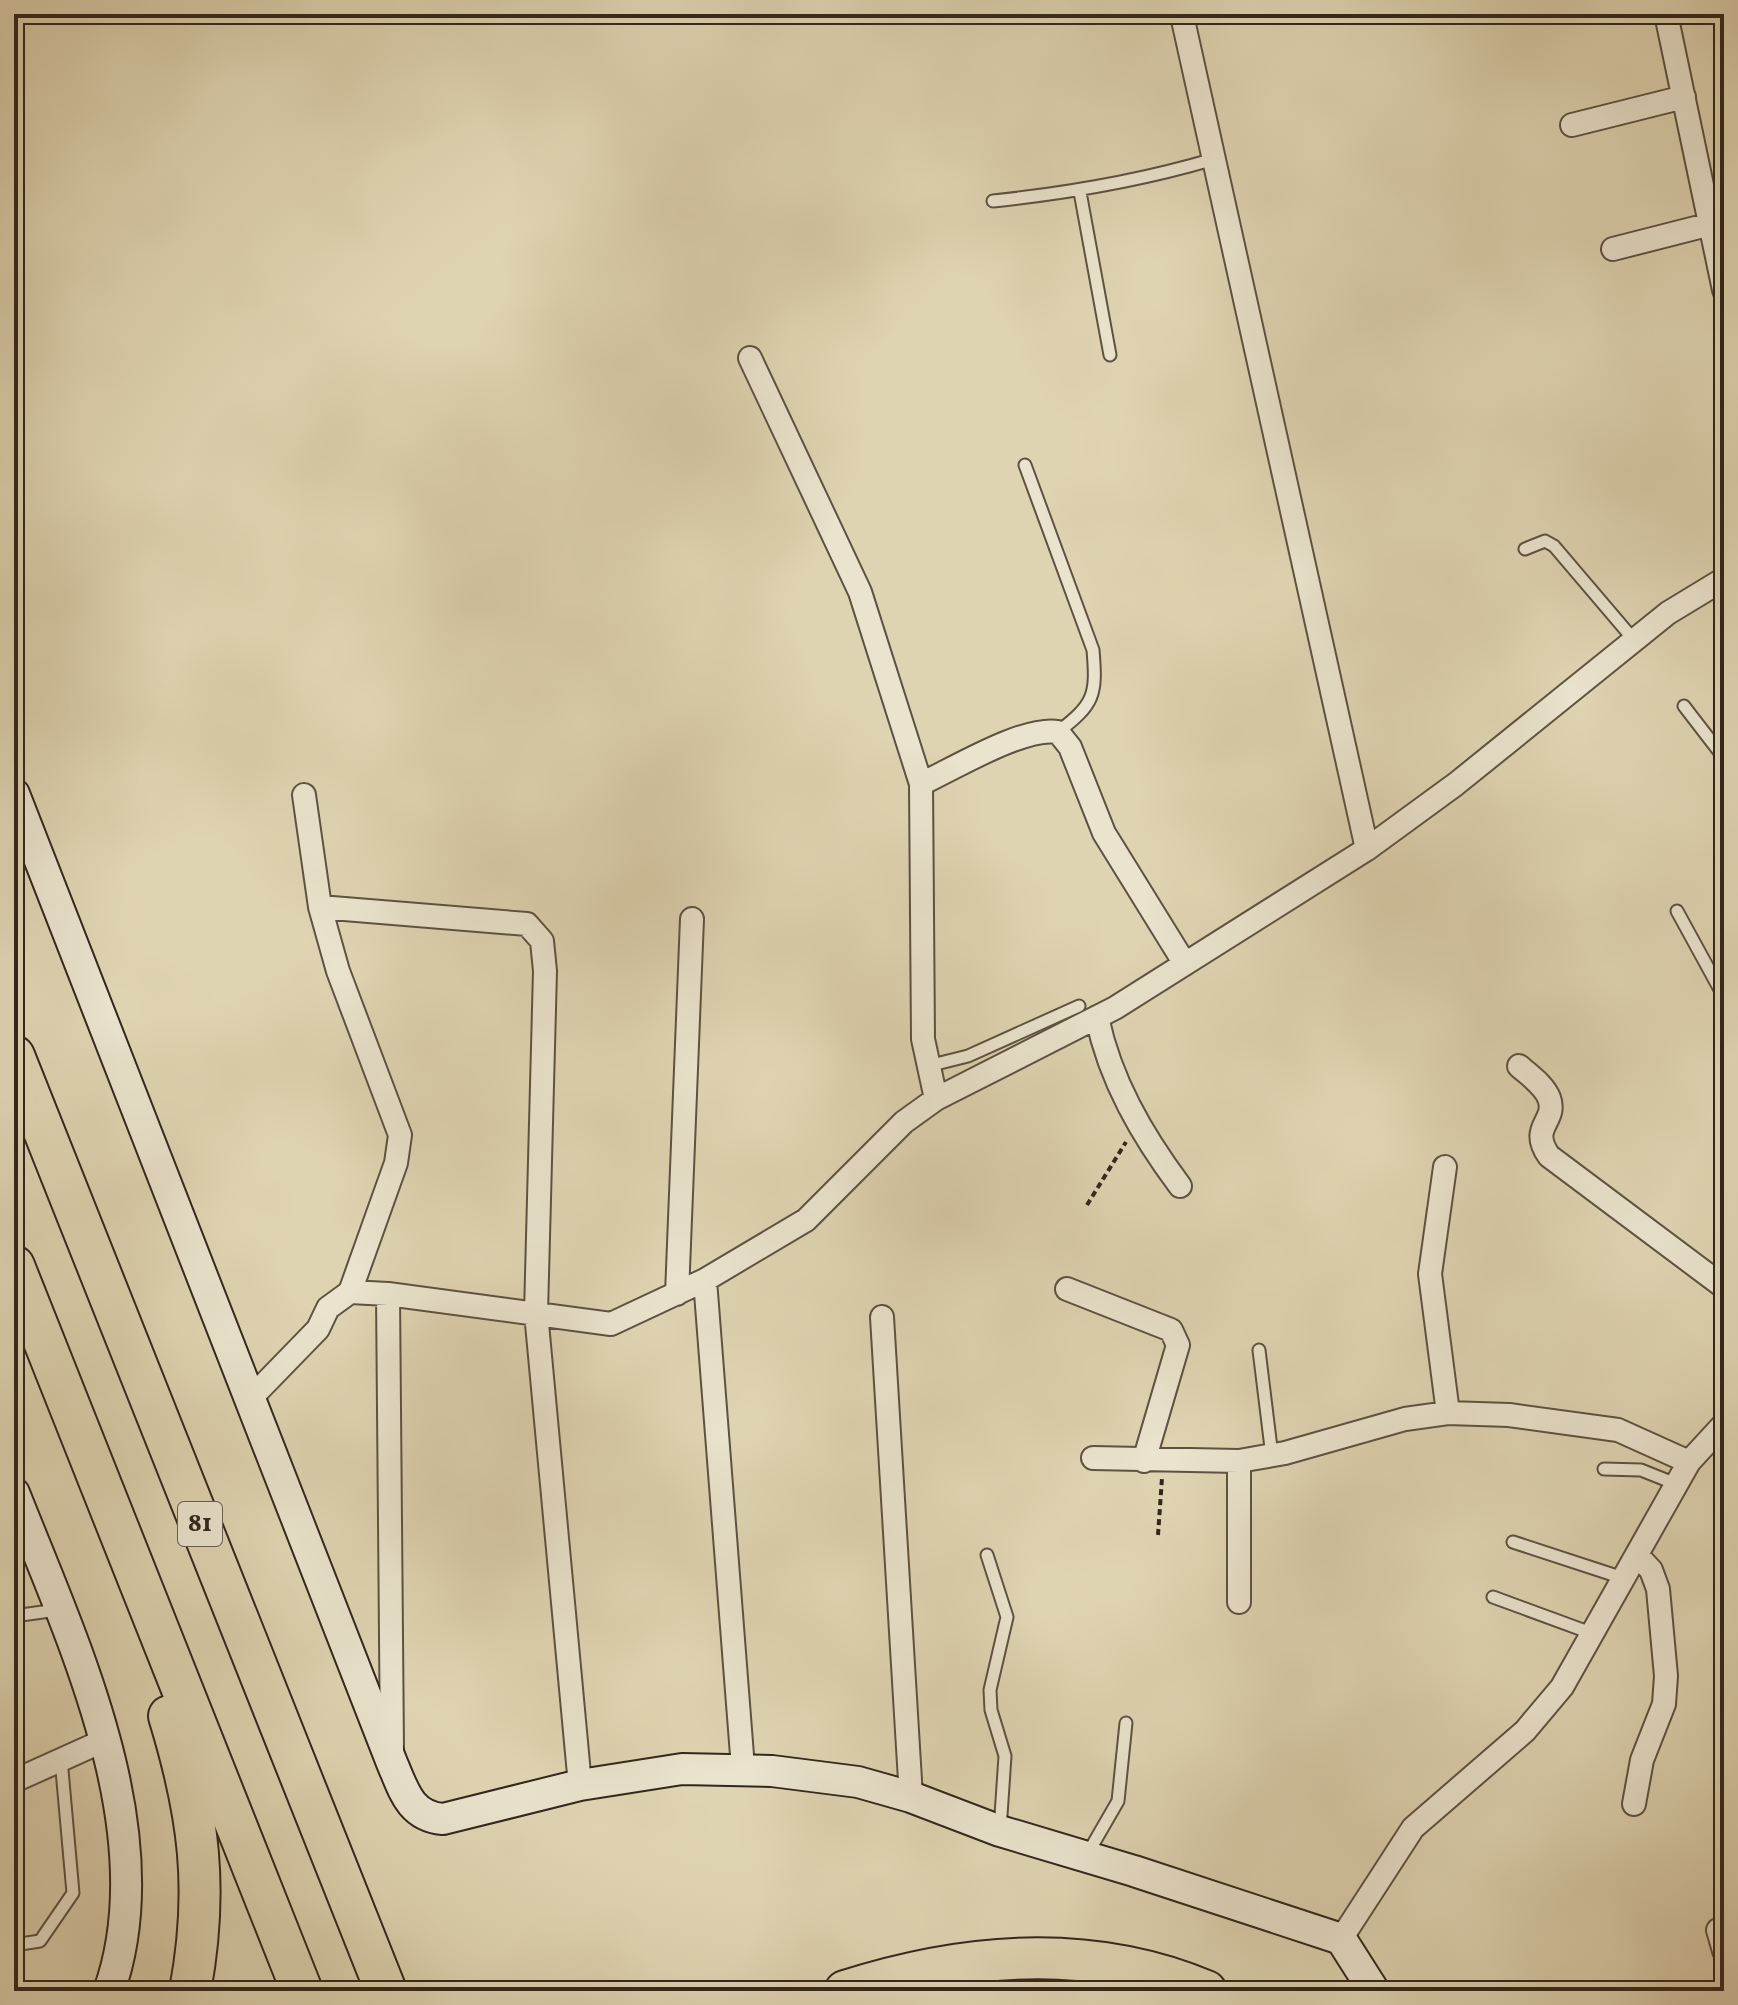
<svg xmlns="http://www.w3.org/2000/svg" width="1738" height="2005" font-family="Vollkorn,serif">
  <style>
    .lines { fill: none; stroke-linecap: round; stroke-linejoin: round }
    .service-casing { stroke: #5d5242; stroke-width: 15 }
    .minor-casing { stroke: #5d5242; stroke-width: 26 }
    .secondary-casing { stroke: #32271c; stroke-width: 34 }
    .motorway-casing { stroke: #32271c; stroke-width: 44 }
    .path { stroke: #32271c; stroke-width: 4; stroke-dasharray: 6 4; stroke-linecap: butt }
    .service { stroke: #eae3cd; stroke-width: 11 }
    .minor { stroke: #eae3cd; stroke-width: 22 }
    .secondary { stroke: #eae3cd; stroke-width: 30 }
    .motorway { stroke: #dfd4b2; stroke-width: 40 }
    .labels { text-anchor: middle; dominant-baseline: central; stroke-width: 6; stroke-linejoin: round; paint-order: stroke }
    .shield { fill: #eae3cd; stroke: #695f51; stroke-width: 2 }
    .shield-label { font-size: 26px; font-weight: bold; fill: #32271c }
  </style>
  <rect width="100%" height="100%" fill="#dfd4b2"/>
  <filter id="stains"><feTurbulence type="fractalNoise" baseFrequency=".0025" numOctaves="4"/><feColorMatrix values="0 0 0 0 .2 0 0 0 0 .09 0 0 0 0 .02 0 0 0 .5 -.17"/></filter>
  <radialGradient id="worn" r=".72"><stop offset=".6" stop-color="#630" stop-opacity="0"/><stop offset="1" stop-color="#630" stop-opacity=".3"/></radialGradient>
  <g class="lines">
    <g class="service-casing">
      <path id="service" d="M1080,192L1110,355
        M993,201C1069,193 1140,181 1214,159
        M1025,465L1093,650C1097,696 1094,704 1058,732
        M1525,549L1545,541L1554,546L1634,640
        M1684,706L1724,758
        M1677,911L1724,997
        M928,1066L968,1056L1079,1006
        M1259,1350L1272,1456
        M1604,1469L1641,1470L1676,1484
        M1513,1542L1623,1578
        M987,1555L1007,1617L990,1690L991,1710L1005,1756L1000,1830
        M1493,1597L1591,1633
        M14,1616L57,1610
        M1088,1853L1118,1801L1126,1723
        M14,1945L40,1941L73,1893L61,1759"/>
    </g>
    <g class="minor-casing">
      <path id="minor" d="M1666,14L1724,290
        M1183,20L1367,849
        M1572,125L1684,97
        M1613,249L1711,224
        M750,358L860,592L921,784L923,1039L936,1099
        M921,784C955,768 1024,726 1058,732L1070,747L1104,833L1185,964
        M304,795L320,907
        M1097,1017C1110,1080 1142,1135 1180,1186
        M1519,1066C1529,1075 1544,1085 1549,1098C1558,1122 1528,1126 1549,1156L1724,1287
        M1445,1167L1430,1274L1448,1413
        M705,1280L743,1768
        M1067,1289L1171,1330L1178,1345L1144,1461
        M350,1292L396,1163L400,1135L338,971L320,907L527,924L542,941L545,971L536,1313L580,1785
        M388,1294L392,1749
        M677,1294L692,919
        M882,1317L911,1797
        M250,1399L318,1329L328,1308L350,1292L388,1294L611,1324L705,1280L806,1220L904,1122L936,1099L1115,1008L1367,849L1456,784L1668,613L1724,579
        M1093,1458L1239,1461L1285,1453L1405,1419L1448,1413L1509,1415L1618,1430L1689,1462
        M1239,1602V1461
        M14,1781L105,1740
        M1634,1804L1642,1760L1664,1704L1666,1676L1658,1589L1651,1570L1637,1555
        M1718,1930L1724,1951
        M1341,1939L1413,1828L1525,1731L1562,1687L1689,1462L1724,1424"/>
    </g>
    <g class="secondary-casing">
      <path id="secondary" d="M14,794L392,1763C404,1791 410,1816 443,1819L580,1785L682,1769L772,1771L858,1782L911,1797L1000,1831L1134,1871L1341,1939L1374,1991
        M14,1493C72,1640 165,1833 109,1991"/>
    </g>
    <g class="motorway-casing">
      <path id="motorway" d="M14,1056L386,1991
        M14,1266L302,1991
        M169,1716C199,1814 209,1890 190,1991
        M845,1991C964,1953 1089,1942 1206,1991"/>
    </g>
    <path class="path" d="M1087,1205L1126,1142
      M1158,1535L1162,1478"/>
    <use href="#service" class="service"/>
    <use href="#minor" class="minor"/>
    <use href="#secondary" class="secondary"/>
    <use href="#motorway" class="motorway"/>
  </g>
  <g class="labels">
    <rect class="shield" x="178" y="1502" width="44" height="44" rx="6"/>
    <g class="shield-label">
      <text x="200" y="1524">81</text>
    </g>
  </g>
  <rect width="1738" height="2005" fill="none" stroke="#dfd4b2" stroke-width="48"/>
  <rect x="16" y="16" width="1706" height="1973" fill="none" stroke="#32271c" stroke-width="4"/>
  <rect x="24" y="24" width="1690" height="1957" fill="none" stroke="#32271c" stroke-width="2"/>
  <rect width="100%" height="100%" filter="url(#stains)"/>
  <rect width="100%" height="100%" fill="url(#worn)"/>
</svg>
